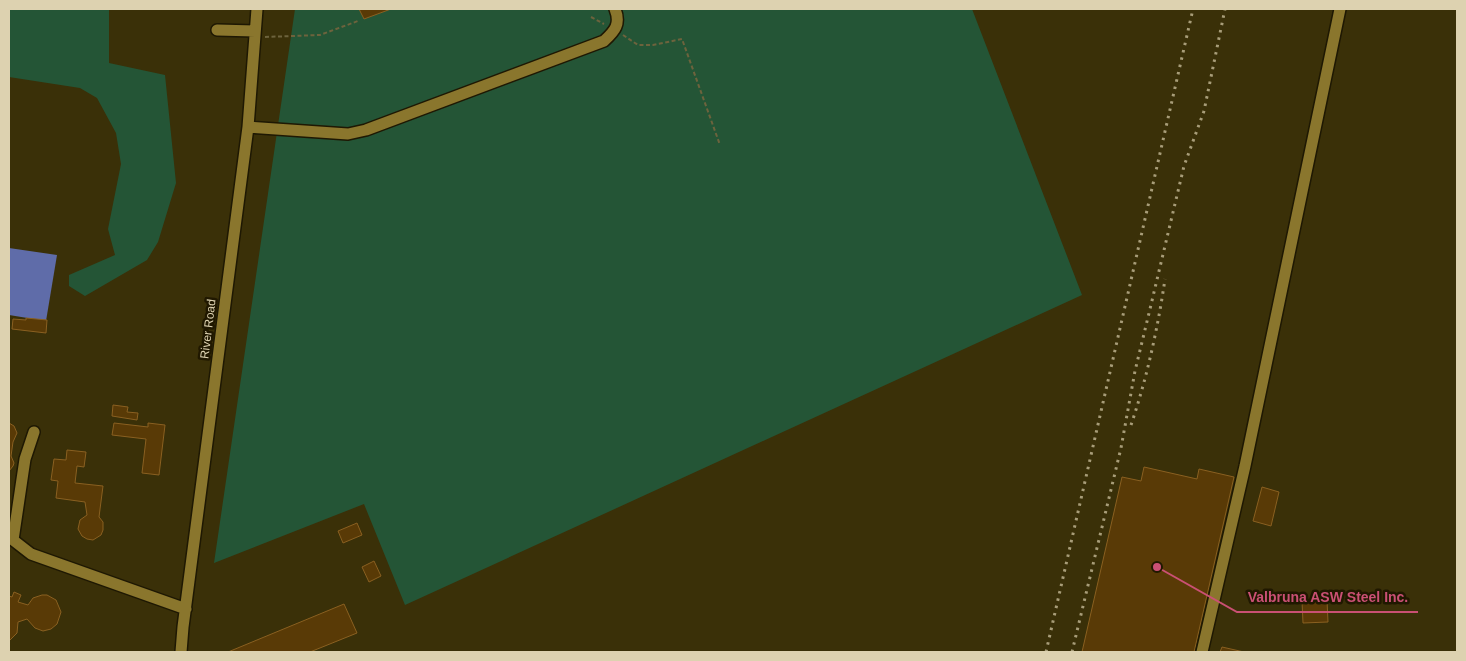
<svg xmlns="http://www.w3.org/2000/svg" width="1466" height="661" font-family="Arial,sans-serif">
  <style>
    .green { fill: #245536 }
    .water { fill: #5f6ca9 }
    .building { fill: #593a06; stroke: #8a6021 }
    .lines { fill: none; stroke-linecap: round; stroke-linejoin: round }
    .minor-casing { stroke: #1e1803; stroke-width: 14 }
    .path { stroke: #6d633d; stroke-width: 2; stroke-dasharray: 4 2.5; stroke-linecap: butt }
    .minor { stroke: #8a762d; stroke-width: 11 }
    .rail { stroke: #a89d79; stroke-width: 3; stroke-dasharray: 2.5 5; stroke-linecap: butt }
    .labels { text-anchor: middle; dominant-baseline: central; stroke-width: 5; stroke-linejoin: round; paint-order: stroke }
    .street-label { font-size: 12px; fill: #ddd2b0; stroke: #201800 }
    .leader { fill: none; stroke: #ca5074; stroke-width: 2 }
    .callout-dot { fill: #ca5074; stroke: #201800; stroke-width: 2 }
    .callout-label { font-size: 14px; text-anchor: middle; font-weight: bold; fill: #ca5074; stroke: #201800; stroke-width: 5; stroke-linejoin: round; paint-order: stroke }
  </style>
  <rect width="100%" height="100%" fill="#3a3008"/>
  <path class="green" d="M9,9H109V63L165,75L176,183L158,242L147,260L85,296L69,286V275L115,255L108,229L121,164L116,133L97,98L80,88L9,77Z
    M295,9H972L1082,295L405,605L364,504L214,563Z"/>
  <path class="water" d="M9,248L57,255L46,321L9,315Z"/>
  <path class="building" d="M359,9H391L364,19Z
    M26,318L47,320L46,333L12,329L13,319L26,320Z
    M113,405L128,407L127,412L138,413L137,420L112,416Z
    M9,423L14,426L17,433L13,442L11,456L14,463L13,466L9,471Z
    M114,423L148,427V423L165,425L159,475L142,473L146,439L112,435Z
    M67,450L86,452L84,467L77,466L75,483L103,486L99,517L103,522V530L101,535L93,540L87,539L82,536L78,529L80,520L87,515L85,502L56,498L58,481L51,480L54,459L66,460Z
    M1144,467L1197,479L1199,469L1234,477L1194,652H1082L1122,477L1141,481Z
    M1262,487L1279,492L1271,526L1253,521Z
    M357,523L362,535L343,543L338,531Z
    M374,561L381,576L369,582L362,567Z
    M14,592L21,595L18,602L28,605L33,598L42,595H47L56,600L61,612L57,624L51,629L43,631L35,628L27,619L18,622L17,633L9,641V596L12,597Z
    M1327,600L1328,622L1303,623L1302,601Z
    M344,604L357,633L310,652H228Z
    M1222,647L1244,652H1220Z"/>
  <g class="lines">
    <g class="minor-casing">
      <path id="minor" d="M217,30L255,31
        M248,127L348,134L366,130L604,41C615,31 621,24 615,9
        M34,432L25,459L13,540L31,554L186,609
        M181,652L183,627L248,127L257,9
        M1202,652L1245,466L1340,9"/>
    </g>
    <path class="path" d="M591,17L604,24
      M623,35L638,45H653L682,39L720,145
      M265,37L320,35L358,21"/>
    <use href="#minor" class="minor"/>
    <path class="rail" d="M1131,425C1147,378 1158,327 1165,279
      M1046,652L1193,9
      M1072,652L1121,448L1135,371L1150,309L1184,166L1204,111L1225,9"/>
  </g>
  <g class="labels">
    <g class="street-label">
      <text transform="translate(208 329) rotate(-83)">River Road</text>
    </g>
  </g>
  <path class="leader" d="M1157 567L1237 612H1418"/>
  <circle class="callout-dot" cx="1157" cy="567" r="5"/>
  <g class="callout-label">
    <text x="1328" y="602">Valbruna ASW Steel Inc.</text>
  </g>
  <rect width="1466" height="661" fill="none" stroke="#ddd2b0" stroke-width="20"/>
</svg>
